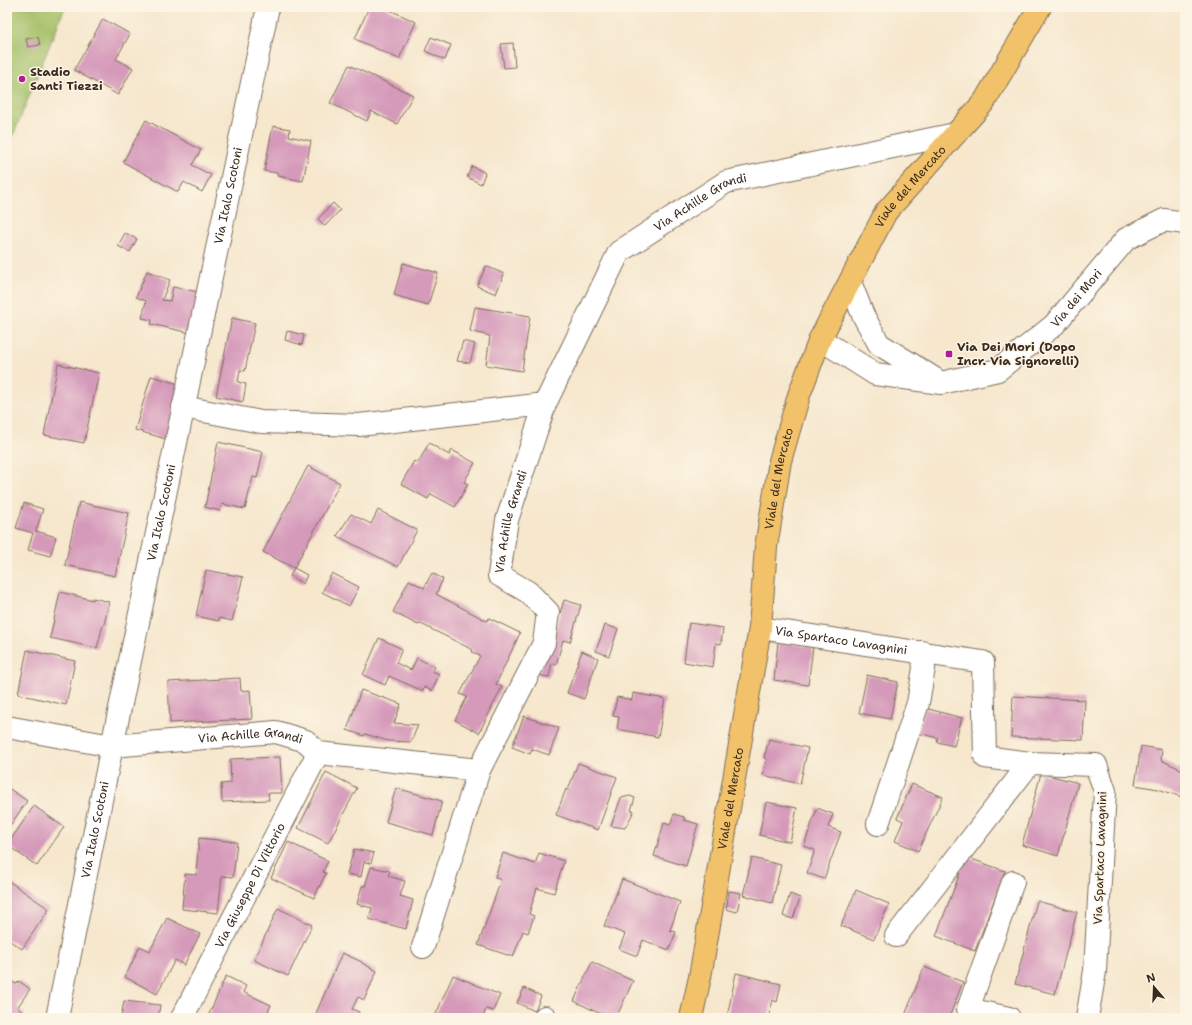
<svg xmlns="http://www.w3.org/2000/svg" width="1192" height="1025" font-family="'Shantell Sans',sans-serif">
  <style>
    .green { fill: #a4c067; stroke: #707542 }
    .building { fill: #d599ba }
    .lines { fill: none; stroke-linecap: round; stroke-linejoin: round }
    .minor-casing { stroke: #7c6c5b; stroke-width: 24 }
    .major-casing { stroke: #7c6c5b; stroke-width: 24 }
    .minor { stroke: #fff; stroke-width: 22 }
    .major { stroke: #f2c26a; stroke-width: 22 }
    .poi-dot { fill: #b5179e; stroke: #fcf5e5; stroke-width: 1.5 }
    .labels { text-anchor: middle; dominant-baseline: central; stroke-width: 3; stroke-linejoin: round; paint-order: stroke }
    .poi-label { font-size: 12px; font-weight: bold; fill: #3b2a1e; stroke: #fcf5e5; text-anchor: start }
    .street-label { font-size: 12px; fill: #3b2a1e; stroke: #fcf5e5 }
  </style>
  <rect width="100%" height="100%" fill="#fcf5e5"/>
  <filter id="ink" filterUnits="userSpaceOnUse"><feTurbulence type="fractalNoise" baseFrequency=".025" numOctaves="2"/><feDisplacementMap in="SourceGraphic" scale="8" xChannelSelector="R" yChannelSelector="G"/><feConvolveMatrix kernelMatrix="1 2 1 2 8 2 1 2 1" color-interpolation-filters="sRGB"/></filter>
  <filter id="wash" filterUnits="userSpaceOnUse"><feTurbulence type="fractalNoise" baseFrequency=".012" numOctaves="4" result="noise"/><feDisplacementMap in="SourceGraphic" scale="16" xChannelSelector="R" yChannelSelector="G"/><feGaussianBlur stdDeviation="0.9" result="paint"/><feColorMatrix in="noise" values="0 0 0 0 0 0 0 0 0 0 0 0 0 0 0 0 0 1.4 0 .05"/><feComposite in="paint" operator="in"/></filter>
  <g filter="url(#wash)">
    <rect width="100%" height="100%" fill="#f6e7cd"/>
    <path class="green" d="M7,7H65L7,151Z"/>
    <g id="blocks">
      <path class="building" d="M369,7H383L416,22L399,59L355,39Z
        M103,19L130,34L116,59L133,68L118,95L74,70Z
        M38,37L40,45L28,47L26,39Z
        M431,37L451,45L445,60L425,51Z
        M513,43L515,67L504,68L501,44Z
        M349,65L413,95L397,124L371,111L367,121L330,103Z
        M146,120L201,150L192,165L211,175L202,192L184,182L178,192L123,162Z
        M273,126L290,129L289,136L311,141L303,181L278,176V173L264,171Z
        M472,166L485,173L481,184L467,177Z
        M333,203L340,210L325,226L318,219Z
        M125,233L137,239L130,252L118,246Z
        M403,263L438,273L428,305L394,295Z
        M486,266L504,274L496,294L477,286Z
        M147,271L170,280L162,300L170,301L173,287L199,292L190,333L151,324L152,320L142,318L146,301L136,297Z
        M475,307L530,316L522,371L486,365L490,336L470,331Z
        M232,318L255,323L245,371L240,370L238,382L246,384L243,402L216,396Z
        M287,331L304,335L302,345L285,340Z
        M463,341L475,344L470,363L457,361Z
        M58,364L99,373L84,443L44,435Z
        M151,376L182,385L166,439L135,430Z
        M218,442L263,452L257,478L253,477L245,509L222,504L220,511L205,507Z
        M429,443L449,455L452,450L475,463L464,482L468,484L455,507L431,494L428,499L401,484L414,461L418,463Z
        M308,466L340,483L294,568L263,552Z
        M79,502L129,513L115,576L65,565Z
        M24,503L43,509L36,531L56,537L50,556L28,550L33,533L16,528Z
        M378,510L417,530L398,567L337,536L351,514L371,524Z
        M294,568L307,575L303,584L290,576Z
        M206,570L243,577L232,621L219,618V621L196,616Z
        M332,573L359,587L349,606L322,592Z
        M432,573L443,579L436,594L487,621L489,618L520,633L496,684L502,687L479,733L455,720L467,697L460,694L480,656L472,652L473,650L419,623L418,625L393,612L409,580L424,588Z
        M60,592L93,600V598L109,602L104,625H103L97,648L50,638Z
        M564,600L581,605L570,642L563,640L556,665L552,663L549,677L538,675L553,637Z
        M689,623L723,628L721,644L716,643L713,667L684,662Z
        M605,625L618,629L609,656L596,651Z
        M379,638L402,649L396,663L411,670L417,658L435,667L432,671L439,674L432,691L424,687L423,691L389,676L385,685L363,675Z
        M778,642L813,647L808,685L774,680Z
        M27,650L75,661L66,705L18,694Z
        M582,651L598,658L584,699L567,693Z
        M867,675L898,682L890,719L859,713Z
        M240,678L241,691L250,690L252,719L170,723L168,682Z
        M361,690L401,704L394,723L418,725L411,742L388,741L365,734L364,736L347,730Z
        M633,693L665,699L658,737L617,729L619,717L613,716L617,697L632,700Z
        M1013,696L1085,700L1083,740L1011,737Z
        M925,708L962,718L954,746L937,742L938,738L918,733Z
        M524,716L559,728L549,755L532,749L530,754L512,747Z
        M769,739L808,748L800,784L763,775L767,759L764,758Z
        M1141,746L1162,750L1161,760L1185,771V798L1158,789L1135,785Z
        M280,757L282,793H268L269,800L222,802L221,784L231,783L230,759Z
        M578,763L617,777L598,830L556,815L566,789L568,790Z
        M326,772L357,788L328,843L298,828Z
        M1041,773L1078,783L1058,856L1022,845Z
        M912,784L943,797L918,851L895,841L903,821L897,818Z
        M7,787L27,801L7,830Z
        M396,788L442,801L433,835L386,822Z
        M630,796L635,798L631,810L634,811L625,828L611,826L621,798Z
        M766,802L797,808L790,842L759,835Z
        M34,806L64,827L37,866L7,845Z
        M817,808L833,814L828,827L841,832L824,879L807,873L815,850L804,846Z
        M674,814L684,817V820L698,824L686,866L654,856L664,823L670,825Z
        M199,838L237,842L233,877L222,876L218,913L182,909L185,874L196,875Z
        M288,842L328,861L323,872L326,873L314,898L271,878Z
        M354,849L374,853L371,863L364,862L361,877L347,874Z
        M503,853L535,864L539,853L564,861L554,893L537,888L529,914L534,916L528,933L523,931L513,957L478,945L501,880L495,877Z
        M966,857L1005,871L975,951L936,936Z
        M752,858L781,865L772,903L743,895Z
        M371,867L390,871L388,876L405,881L400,896L413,900L406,929L369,919L372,908L357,904L362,886H365Z
        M622,879L680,902L670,930L676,932L669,950L643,940L637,956L619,949L625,934L604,926Z
        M7,880L49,909L22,949L7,939Z
        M856,890L889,904L874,939L841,926Z
        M729,891L741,893L737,912L726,909Z
        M790,894L800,898L793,919L783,916Z
        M1037,901L1077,912L1055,994L1015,984Z
        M278,908L312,925L288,976L254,960Z
        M167,918L200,934L184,965L175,960L157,994L125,977L140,946L150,951Z
        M342,953L362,962V963L377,971L364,1000L358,997L352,1009L359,1012L357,1018H314Z
        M592,962L633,981L616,1018H609L574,1001Z
        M924,967L963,982L949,1018H904Z
        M736,973L781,984L777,1002L773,1000L768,1018L727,1017Z
        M453,975L500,995L493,1011L486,1009L483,1018H445L436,1014Z
        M226,976L246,986L243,992L271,1005L265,1018H235L231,1016L230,1018H218L209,1014Z
        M7,978L16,984L19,981L30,989L17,1008L25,1013L22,1018H7Z
        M524,988L541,996L535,1011L517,1003Z
        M124,1001L160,1005L158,1018H121Z"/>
    </g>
  </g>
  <g filter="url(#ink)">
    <use href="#blocks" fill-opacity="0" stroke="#7c6c5b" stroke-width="1"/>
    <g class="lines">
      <g class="minor-casing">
        <g id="minor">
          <path d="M850,282L863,315L879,344L935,379"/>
          <path id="s1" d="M820,339L875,374L941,383L998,370L1054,325L1126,239L1164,220L1185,223"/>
          <path d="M183,407L261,422L359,425L545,404"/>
          <path id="s2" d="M760,628L983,662L985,757L1030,763L1096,765L1105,791L1095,971L1087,1018"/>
          <path id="s3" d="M7,727L112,746L276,732L306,741L318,753L479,770L544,643L548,612L528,592L499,575L507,520L545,404L619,252L726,182L955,134"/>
          <path d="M878,824L918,703L924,668L922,652"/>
          <path d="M896,936L1030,763"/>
          <path d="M423,947L479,770"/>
          <path id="s4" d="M57,1018L112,746L268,7"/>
          <path id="s5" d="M182,1018L318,753"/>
          <path d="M545,1018V1017"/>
          <path d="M1009,1018L968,1009L1013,882"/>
        </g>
      </g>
      <g class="major-casing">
        <g id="major">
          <path id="s6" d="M691,1018L700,977L760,628L766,547L780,461L799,395L820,339L886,212L984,102L1040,7"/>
        </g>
      </g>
      <use href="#minor" class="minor"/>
      <use href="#major" class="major"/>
    </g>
  </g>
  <g class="poi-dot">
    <circle cx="22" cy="79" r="4"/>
    <rect x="945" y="350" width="8" height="8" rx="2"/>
  </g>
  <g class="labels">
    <g class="poi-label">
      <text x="30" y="72">Stadio<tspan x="30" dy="14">Santi Tiezzi</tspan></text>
      <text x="957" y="347">Via Dei Mori (Dopo<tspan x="957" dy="14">Incr. Via Signorelli)</tspan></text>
    </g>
    <g class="street-label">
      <text stroke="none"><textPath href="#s6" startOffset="871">Viale del Mercato</textPath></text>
      <text stroke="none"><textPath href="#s4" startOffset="840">Via Italo Scotoni</textPath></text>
      <text stroke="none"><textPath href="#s3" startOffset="1160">Via Achille Grandi</textPath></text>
      <text stroke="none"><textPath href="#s1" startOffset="297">Via dei Mori</textPath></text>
      <text stroke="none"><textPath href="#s6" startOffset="547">Viale del Mercato</textPath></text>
      <text stroke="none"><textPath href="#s4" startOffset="516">Via Italo Scotoni</textPath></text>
      <text stroke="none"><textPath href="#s3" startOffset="772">Via Achille Grandi</textPath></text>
      <text stroke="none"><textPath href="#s2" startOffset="82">Via Spartaco Lavagnini</textPath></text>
      <text stroke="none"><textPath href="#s3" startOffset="246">Via Achille Grandi</textPath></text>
      <text stroke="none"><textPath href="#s6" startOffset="223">Viale del Mercato</textPath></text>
      <text stroke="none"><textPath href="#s4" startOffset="192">Via Italo Scotoni</textPath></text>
      <text transform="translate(1100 858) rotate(-88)">Via Spartaco Lavagnini</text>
      <text stroke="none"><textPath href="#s5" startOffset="149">Via Giuseppe Di Vittorio</textPath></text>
    </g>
  </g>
  <rect width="1192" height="1025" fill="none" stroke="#fcf5e5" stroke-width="24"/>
  <g transform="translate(1154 987) rotate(341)" stroke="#fcf5e5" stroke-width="3" paint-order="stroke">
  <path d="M0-3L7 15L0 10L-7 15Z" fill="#3b2a1e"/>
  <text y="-6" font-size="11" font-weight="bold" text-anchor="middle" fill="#3b2a1e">N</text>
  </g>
</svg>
